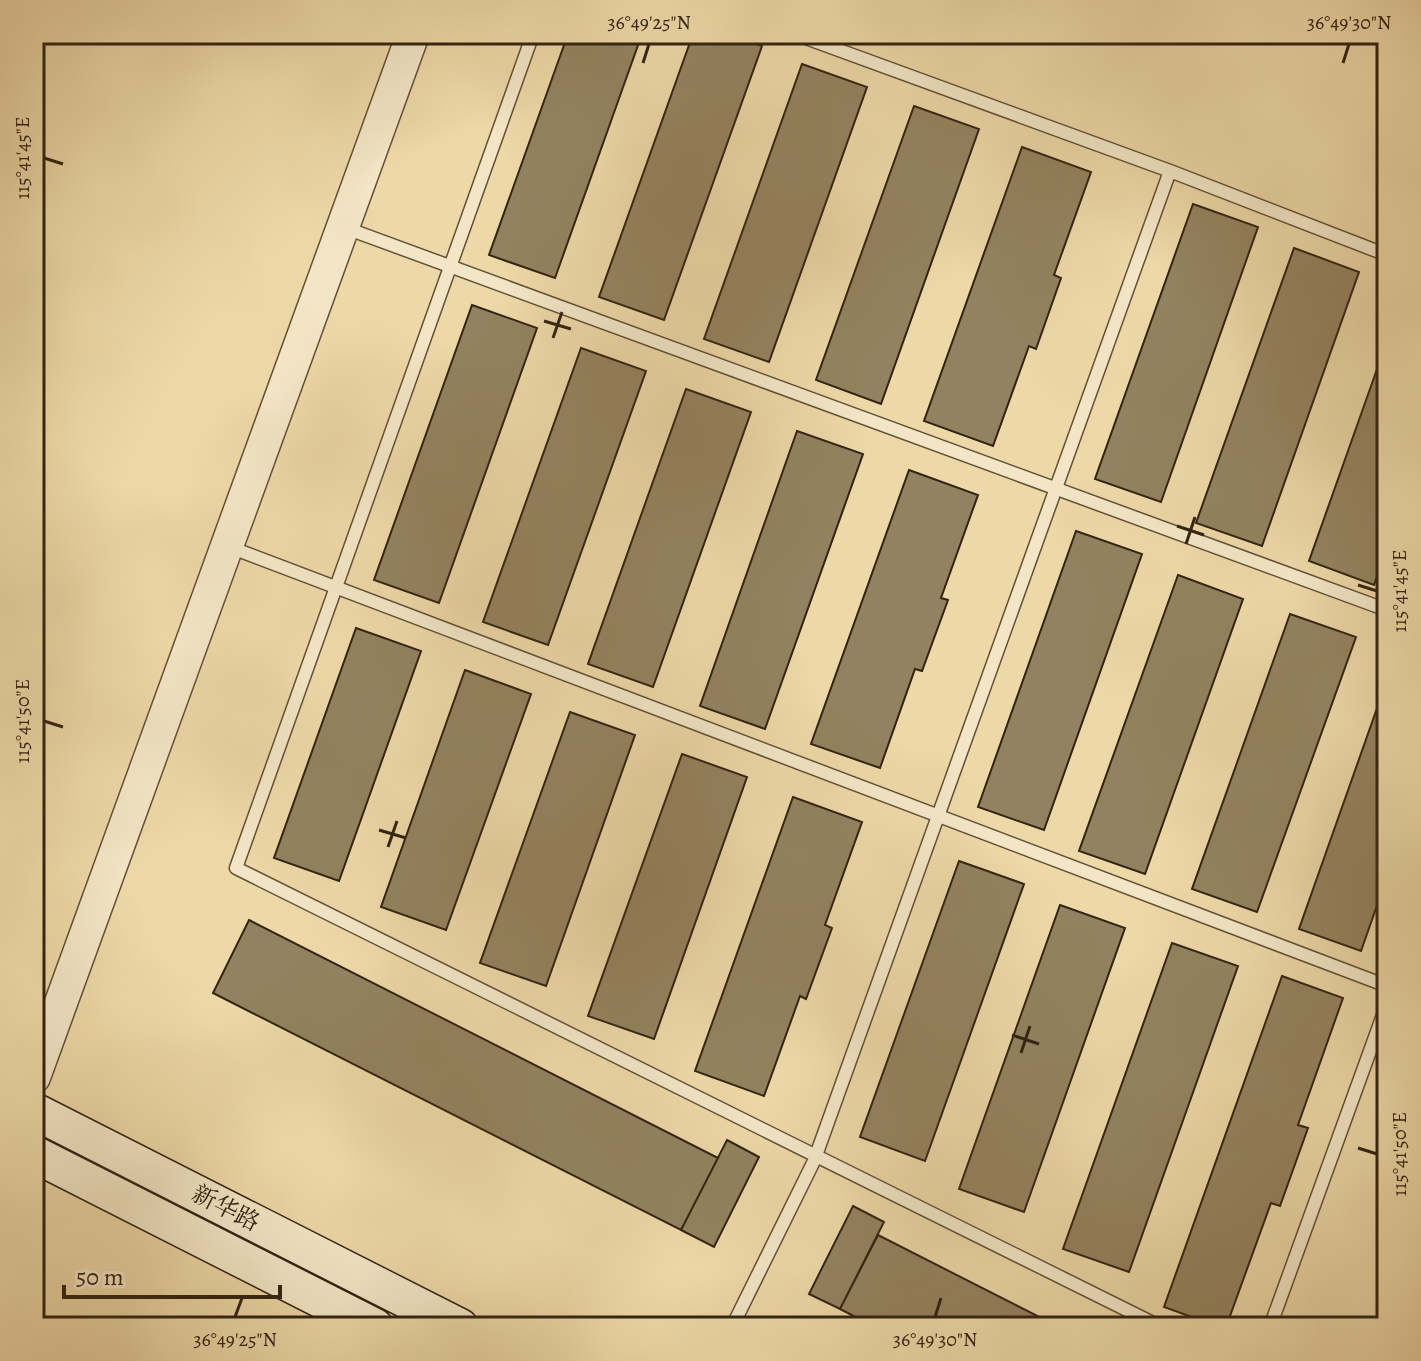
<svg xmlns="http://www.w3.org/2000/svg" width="1421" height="1361" font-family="Alegreya,'Noto Serif SC',serif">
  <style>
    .building { fill: #93825f; stroke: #322411; stroke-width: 2 }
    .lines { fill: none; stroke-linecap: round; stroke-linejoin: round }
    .service-casing { stroke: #615136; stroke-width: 15 }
    .tertiary-casing { stroke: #615136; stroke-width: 35 }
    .secondary-casing { stroke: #322411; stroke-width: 39 }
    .service { stroke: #f3e6c6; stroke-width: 12 }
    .tertiary { stroke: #f3e6c6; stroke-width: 32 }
    .secondary { stroke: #f3e6c6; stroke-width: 36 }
    .ticks { fill: none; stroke: #322411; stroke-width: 3 }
    .labels { text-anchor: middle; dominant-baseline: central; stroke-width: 6; stroke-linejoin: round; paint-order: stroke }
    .street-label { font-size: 24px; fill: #322411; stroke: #f3e6c6 }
    .neatline { fill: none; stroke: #322411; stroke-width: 3 }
    .ticks-label { font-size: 20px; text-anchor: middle; fill: #322411 }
  </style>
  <rect width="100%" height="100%" fill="#edd8a7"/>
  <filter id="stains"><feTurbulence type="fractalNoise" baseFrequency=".0025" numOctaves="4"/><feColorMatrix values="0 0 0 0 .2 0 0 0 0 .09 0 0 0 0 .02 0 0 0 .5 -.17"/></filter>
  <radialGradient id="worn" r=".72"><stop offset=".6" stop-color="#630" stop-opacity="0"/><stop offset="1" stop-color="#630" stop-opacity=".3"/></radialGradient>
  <path class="building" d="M568,34H642L555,278L489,255Z
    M693,34H730L762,46L664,320L599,297Z
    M802,64L867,87L769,362L704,339Z
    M914,106L979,129L881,404L816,380Z
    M1022,147L1091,172L1054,275L1061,278L1036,349L1029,346L993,446L924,421Z
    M1193,204L1258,227L1161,502L1095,479Z
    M1294,248L1359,272L1262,546L1196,523Z
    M472,305L537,328L439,603L374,580Z
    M1387,341V548L1374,585L1309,561Z
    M581,348L646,371L548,645L483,622Z
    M686,389L751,412L653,687L588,664Z
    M797,431L863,454L765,729L700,706Z
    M909,470L978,495L941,598L948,600L922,671L915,669L880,768L811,744Z
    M1076,531L1142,554L1044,830L978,807Z
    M1178,575L1243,599L1145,874L1079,851Z
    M1290,614L1356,637L1257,912L1192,889Z
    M356,628L421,651L339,881L274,858Z
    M465,670L531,694L446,930L381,907Z
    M1387,680V877L1361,951L1299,929Z
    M570,712L635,735L546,986L480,963Z
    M682,754L747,777L654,1039L588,1016Z
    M793,797L862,822L825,925L832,928L806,999L800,996L764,1096L695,1071Z
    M959,861L1024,884L925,1161L860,1137Z
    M1060,905L1125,928L1024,1212L959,1189Z
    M249,920L718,1158L681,1230L213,993Z
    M1172,943L1238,966L1129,1272L1063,1249Z
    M1282,976L1343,998L1298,1125L1308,1128L1280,1206L1271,1203L1226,1327H1219L1164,1307Z
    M727,1140L759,1157L714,1247L681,1230Z
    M853,1206L884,1222L840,1309L809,1294Z
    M878,1235L1059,1327H875L840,1309Z"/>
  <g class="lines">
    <g class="service-casing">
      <path id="service" d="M533,34L236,868L1161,1327
        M795,34L1170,171L1387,255
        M343,227L1387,610
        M227,546L1387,986
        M732,1327L814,1161L1170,171
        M1270,1327L1387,1004"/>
    </g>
    <g class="tertiary-casing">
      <path id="tertiary" d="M34,1077L413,34"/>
    </g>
    <g class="secondary-casing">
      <path id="secondary" d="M34,1111L460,1327
        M34,1154L375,1327"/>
    </g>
    <use href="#service" class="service"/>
    <use href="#tertiary" class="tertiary"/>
    <use href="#secondary" class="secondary"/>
  </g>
  <path class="ticks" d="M643,63L649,44M1343,63L1349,44M44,158L63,164M544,321L571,329M553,338L562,312M1177,526L1204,535M1186,544L1195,517M1358,585L1377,591M44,721L63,727M379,830L406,838M388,847L397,821M1012,1035L1039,1044M1021,1053L1030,1026M1358,1148L1377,1154M235,1317L242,1298M935,1317L941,1298"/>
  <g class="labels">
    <g class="street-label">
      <text transform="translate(226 1208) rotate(27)">新华路</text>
    </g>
  </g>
  <rect width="1421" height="1361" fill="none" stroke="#edd8a7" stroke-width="88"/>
  <path d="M64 1285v12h216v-12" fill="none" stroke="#322411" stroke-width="4"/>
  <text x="76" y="1285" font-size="24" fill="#322411" stroke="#f3e6c6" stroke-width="6" paint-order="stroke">50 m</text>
  <rect x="44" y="44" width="1333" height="1273" class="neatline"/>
  <g class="ticks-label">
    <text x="649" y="29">36°49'25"N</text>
    <text x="1349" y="29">36°49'30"N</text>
    <text transform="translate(22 158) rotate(-90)" y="7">115°41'45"E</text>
    <text transform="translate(1399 591) rotate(-90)" y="7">115°41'45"E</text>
    <text transform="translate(22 721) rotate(-90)" y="7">115°41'50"E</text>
    <text transform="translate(1399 1154) rotate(-90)" y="7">115°41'50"E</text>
    <text x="235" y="1346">36°49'25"N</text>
    <text x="935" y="1346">36°49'30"N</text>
  </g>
  <rect width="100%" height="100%" filter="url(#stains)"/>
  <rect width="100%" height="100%" fill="url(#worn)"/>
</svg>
